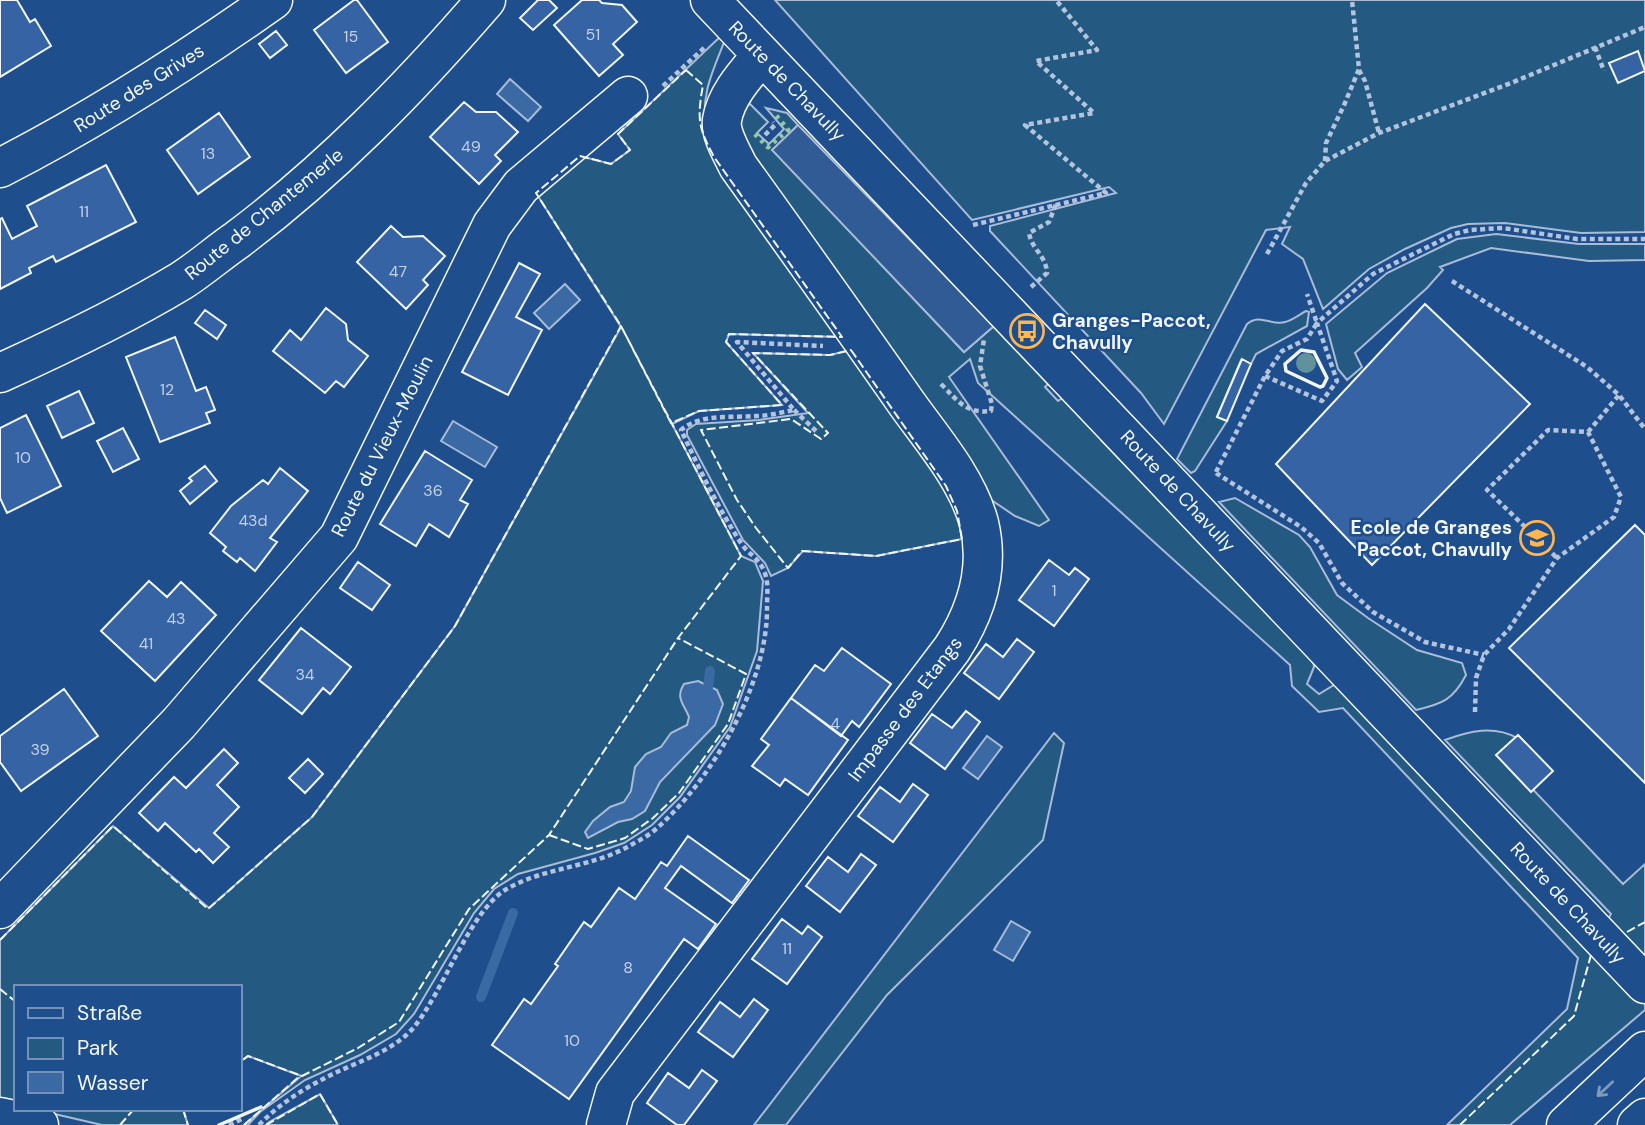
<svg xmlns="http://www.w3.org/2000/svg" width="1645" height="1125" font-family="'DM Sans',sans-serif">
  <style>
    .green { fill: #245a82; stroke: #a8bbd7; stroke-width: 2 }
    .parking { fill: #305b95; stroke: #a8bbd7; stroke-width: 2 }
    .water { fill: #3b69a3; stroke: #a8bbd7; stroke-width: 2 }
    .lines { fill: none; stroke-linecap: round; stroke-linejoin: round }
    .stream { stroke: #3b69a3; stroke-width: 10 }
    .building { fill: #3563a3; stroke: #f2f6ff; stroke-width: 2 }
    .minor-casing { stroke: #f2f6ff; stroke-width: 41 }
    .highway-casing { stroke: #f2f6ff; stroke-width: 41 }
    .path { stroke: #b3c4dc; stroke-width: 4.5; stroke-dasharray: 5 3.5; stroke-linecap: butt }
    .minor { stroke: #1f4e8c; stroke-width: 38 }
    .highway { stroke: #1f4e8c; stroke-width: 38 }
    .hedge { stroke: #97c8a6; stroke-width: 5; stroke-dasharray: 3.5 5; stroke-linecap: butt }
    .fence { stroke: #f2f6ff; stroke-width: 2; stroke-dasharray: 9 3.5; stroke-linecap: butt }
    .wall { stroke: #f2f6ff; stroke-width: 3.5 }
    .tree { fill: #61919a }
    .oneway { stroke: #7e9ac0 }
    .labels { text-anchor: middle; dominant-baseline: central; stroke-width: 5; stroke-linejoin: round; paint-order: stroke }
    .number-label { font-size: 16px; fill: #c3d1e8 }
    .street-label { font-size: 19px; fill: #f2f6ff; stroke: #1f4e8c }
    .poi-label { font-size: 19px; font-weight: bold; fill: #f2f6ff; stroke: #1f4e8c; text-anchor: start }
  </style>
  <rect width="100%" height="100%" fill="#1f4e8c"/>
  <path class="green" d="M775,0H1645V232L1581,233L1505,223L1468,224L1451,228L1405,249L1369,269L1323,309L1303,259L1282,244L1290,227L1266,230L1164,424L1141,393L990,231V226L1116,193L1109,187L972,220Z
    M723,34L725,39L723,45C710,77 701,97 706,131L842,337L729,334L726,342L782,405L699,411L672,424L741,556L755,562L763,581L757,651L730,727L680,797L652,825L624,843L595,853L518,874L494,889L474,913L414,1014L396,1034L360,1055L305,1080L260,1112L248,1125H244L301,1076L248,1056L240,1062V987H16V1105L0,1102V940L113,826L209,908L312,817L455,626L621,327L536,193L580,156L611,164L630,150L618,134Z
    M750,104L768,122L757,133L769,144L784,129L766,108L787,113L798,125L773,150L964,352L994,326L1050,382L1045,387L1058,401L1064,397L1101,435V440L1313,659L1314,667L1307,684L1319,694L1339,682L1607,921L1611,914L1445,740C1469,731 1494,725 1517,738L1500,755L1623,884L1645,864V1010L1510,1125H1447L1567,1009L1578,958L1343,708L1319,712L1292,686L1290,665L978,383L970,359L949,377L1049,520L1039,526L1015,516L981,493L740,151L735,120L742,108Z
    M1496,234L1579,244H1645V260L1589,261L1491,248L1440,267L1443,270L1427,288L1355,353L1362,367L1347,380L1338,369L1326,324L1387,273L1457,239Z
    M1306,311L1309,312L1307,326L1256,354L1251,364L1241,360L1217,417L1227,421L1195,471L1191,473L1177,459L1247,324C1260,313 1271,326 1285,322C1293,320 1300,314 1306,311Z
    M851,350L946,486L957,511L962,539L876,556L803,551L788,568L771,576L765,563L743,540L687,435V430L696,424L759,420L808,413L753,353L830,355Z
    M1235,498L1299,535L1310,547L1337,595L1368,618L1417,650L1462,663L1466,675C1453,700 1442,704 1416,710L1219,502Z
    M1054,733L1064,743L1043,840L887,995L786,1125H754Z
    M320,1094L338,1125H266L269,1122Z
    M33,1109H183L188,1125H102Z"/>
  <path class="parking" d="M798,125L994,326L964,352L772,150Z"/>
  <path class="water" d="M510,79L541,107L528,121L497,94Z
    M565,284L580,300L549,329L534,313Z
    M453,421L497,447L485,467L441,441Z
    M698,681L717,690L723,704L715,725L660,782L645,811L632,819L618,822L588,838L585,832L593,821L610,807L624,802L631,791L635,767L646,754L661,747L671,733L687,725L689,717C684,704 675,698 684,684Z
    M987,736L1002,747L978,779L963,768Z
    M1011,921L1030,932L1013,961L994,950Z"/>
  <g class="lines">
    <path class="stream" d="M707,696L710,671
      M481,997L513,913"/>
  </g>
  <path class="building" d="M0,0H17L30,22L35,19L51,46L0,77Z
    M354,0H357L388,42L346,73L314,30Z
    M538,0H549L557,8L533,30L520,18Z
    M582,0H599L602,3L622,5L637,22L613,44L623,55L599,76L554,25Z
    M276,31L287,45L270,58L259,44Z
    M1638,51L1645,71L1618,83L1609,63Z
    M464,102L476,112H496L518,132L495,155L501,161L479,184L430,137Z
    M219,113L250,157L198,194L167,150Z
    M106,165L136,222L56,262L53,256L29,268L31,273L0,289V219L2,218L12,239L37,226L27,206Z
    M391,226L403,237L423,236L445,256L423,280L428,285L406,309L357,262Z
    M519,263L540,274L516,317L542,330L508,395L462,372Z
    M1425,304L1530,404L1372,565L1276,464Z
    M326,308L346,324L348,340L368,356L344,387L336,381L325,393L273,351L290,330L301,340Z
    M205,310L226,325L217,339L195,323Z
    M175,337L196,391L206,387L215,410L206,413L210,423L160,442L126,357Z
    M1242,359L1251,364L1227,421L1217,417Z
    M79,391L94,423L62,438L47,406Z
    M26,415L61,486L7,513L0,498V428Z
    M123,428L139,459L113,472L97,441Z
    M425,451L472,480L460,500L468,504L449,537L429,524L416,546L380,524Z
    M205,466L217,481L190,504L180,491L192,481L189,478Z
    M280,468L308,491L270,538L277,542L255,571L240,558L237,562L223,551L226,547L210,533L231,506L263,480L268,484Z
    M1635,525L1645,535V783L1509,648Z
    M1049,560L1069,575L1075,568L1089,579L1054,626L1019,600Z
    M358,562L390,585L372,610L340,588Z
    M149,581L167,597L181,582L216,615L155,681L101,631Z
    M301,628L351,667L330,694L323,688L302,714L259,680Z
    M1017,639L1034,652L999,699L964,673L986,644L1003,657Z
    M842,648L891,684L859,727L852,721L841,736L791,698L815,665L824,671Z
    M64,689L98,736L21,791L0,762V736Z
    M791,698L848,740L808,795L785,779L780,786L752,766L769,745L761,739Z
    M966,711L980,722L945,769L910,743L932,714L952,728Z
    M1518,735L1553,771L1531,792L1496,755Z
    M224,749L238,763L217,785L239,807L214,833L229,847L213,863L199,849L196,852L165,823L158,831L139,813L174,777L186,788Z
    M308,759L323,774L305,793L289,778Z
    M913,784L928,795L893,842L858,816L880,787L900,802Z
    M688,836L749,880L732,903L681,866L665,888L716,924L698,949L684,939L569,1099L492,1045L524,999L531,1004L558,966L555,964L584,922L591,927L619,888L635,899L661,862L667,866Z
    M861,854L876,865L840,912L806,886L828,857L848,872Z
    M782,919L802,934L808,926L822,937L787,984L752,959Z
    M754,999L768,1010L733,1057L698,1032L720,1002L740,1017Z
    M702,1070L717,1081L684,1125H677L647,1103L668,1073L689,1088Z"/>
  <g class="lines">
    <g class="minor-casing">
      <path id="minor" d="M710,0L1645,984
        M0,168C96,119 185,62 273,0
        M0,373C62,345 123,316 181,281C200,269 218,253 237,240C330,170 410,88 486,0
        M0,909L179,723L339,537L492,225L521,186L628,96
        M0,1117L39,1125
        M606,1125L615,1093L952,649C976,612 990,569 979,523C967,478 931,438 905,401C850,322 794,244 738,166C732,153 720,134 722,120C726,95 746,74 762,55"/>
    </g>
    <g class="highway-casing">
      <path id="highway" d="M1566,1125L1645,1051
        M1637,1125L1645,1118"/>
    </g>
    <path class="path" d="M1595,47L1604,71
      M1359,70L1365,81L1379,133
      M663,86L705,47
      M765,135L775,125L773,122
      M1325,161L1326,143L1345,103L1359,69L1352,0
      M973,225L1106,193L1025,125L1094,113L1036,61L1097,50L1056,0
      M1267,254L1306,183L1325,161L1379,133L1511,83L1645,27
      M1452,281L1587,367L1619,395L1645,429
      M1031,287L1047,273C1046,255 1032,250 1029,233L1049,222L1056,204
      M1265,376L1322,401L1337,381L1317,323L1373,274L1454,234L1470,230L1503,228L1577,239H1645
      M941,384C958,401 966,414 991,411L992,404L980,366L984,339
      M794,410L816,431
      M1588,432L1619,395
      M1216,472L1265,376L1282,351L1307,339L1317,323L1307,294
      M1216,473L1301,527L1319,543L1342,583L1373,612L1425,642L1484,655
      M1475,712L1476,678L1484,655L1509,629L1557,558L1614,517L1621,497L1588,432L1548,430L1487,490L1557,558
      M229,1125L244,1118
      M259,1125C281,1102 308,1086 337,1072C363,1060 396,1049 414,1027C443,992 469,913 505,890C543,867 591,868 629,846C638,841 648,836 656,829C712,780 768,683 767,607C767,595 769,582 764,571C759,558 748,554 741,543C718,508 699,468 681,430C701,413 731,418 756,416C769,416 782,412 794,410L737,342L823,346"/>
    <use href="#minor" class="minor"/>
    <use href="#highway" class="highway"/>
    <path class="hedge" d="M755,134L768,147L788,130L773,112"/>
    <path class="fence" d="M686,70L703,85C697,119 698,127 714,157L842,337L729,334L726,342L782,405L699,411L671,423L621,326L536,193L580,156L611,164L630,150L618,134Z
      M851,350L946,486L957,511L962,539L876,556L802,551L788,568L756,528L737,500L701,430L791,419L821,439L828,433L753,353L830,355Z
      M549,835L588,849L625,838L653,818L679,793L728,724L746,674L678,638
      M1627,932L1645,922
      M0,940L113,826L208,909L312,817L455,626L621,326L741,556L678,638L549,835L469,909L399,1022L358,1048L302,1076L248,1056L240,1062
      M0,989L16,1002
      M183,1109L188,1125
      M120,1125L134,1109
      M244,1125L301,1075
      M266,1125L320,1094L338,1125
      M1460,1125L1574,1016L1591,955"/>
    <path class="wall" d="M1301,350L1314,352L1327,378L1323,386L1320,387L1286,371L1285,364Z
      M219,1125L261,1107"/>
  </g>
  <circle class="tree" cx="1306" cy="363" r="10"/>
  <defs><path id="oneway-shaft" d="M-6 0H5M1.5-3L5.5 0L1.5 3" fill="none" stroke-width="1.6" stroke-linecap="round" stroke-linejoin="round" transform="scale(1.75)"/></defs>
  <use class="oneway" href="#oneway-shaft" transform="translate(1605 1089) rotate(137)"/>
  <defs>
    <g id="bus-ring" transform="scale(1.75)"><circle r="9.5" fill="#1f4e8c" stroke="#ffb74d" stroke-width="1.5"/><path d="M-5-6H5V4H4V6H2V4H-2V6H-4V4H-5ZM-3.5-4V0h7V-4ZM-3.5 1.2v1.5H-2V1.2ZM2 1.2v1.5H3.5V1.2Z" fill="#ffb74d"/></g>
    <g id="school-ring" transform="scale(1.75)"><circle r="9.5" fill="#1f4e8c" stroke="#ffb74d" stroke-width="1.5"/><path d="M0-5L7-2L0 1L-7-2ZM-4 1L0 2.5L4 1V4Q0 6-4 4Z" fill="#ffb74d"/></g>
  </defs>
  <g fill-rule="evenodd">
    <use href="#bus-ring" x="1027" y="331"/>
    <use href="#school-ring" x="1537" y="538"/>
  </g>
  <g class="labels">
    <g class="number-label">
      <text x="593" y="34">51</text>
      <text x="351" y="36">15</text>
      <text x="471" y="146">49</text>
      <text x="208" y="153">13</text>
      <text x="84" y="211">11</text>
      <text x="398" y="271">47</text>
      <text x="167" y="389">12</text>
      <text x="23" y="457">10</text>
      <text x="433" y="490">36</text>
      <text x="253" y="520">43d</text>
      <text x="1054" y="590">1</text>
      <text x="176" y="618">43</text>
      <text x="146" y="643">41</text>
      <text x="305" y="674">34</text>
      <text x="835" y="723">4</text>
      <text x="40" y="749">39</text>
      <text x="787" y="948">11</text>
      <text x="628" y="967">8</text>
      <text x="572" y="1040">10</text>
    </g>
    <g class="street-label">
      <text transform="translate(787 81) rotate(46)">Route de Chavully</text>
      <text transform="translate(139 88) rotate(-32)">Route des Grives</text>
      <text transform="translate(264 214) rotate(-39)">Route de Chantemerle</text>
      <text transform="translate(382 446) rotate(-63)">Route du Vieux-Moulin</text>
      <text transform="translate(1178 491) rotate(47)">Route de Chavully</text>
      <text transform="translate(905 709) rotate(-53)">Impasse des Etangs</text>
      <text transform="translate(1568 903) rotate(47)">Route de Chavully</text>
    </g>
    <g class="poi-label">
      <text x="1052" y="320">Granges-Paccot,<tspan x="1052" dy="22">Chavully</tspan></text>
      <text x="1512" y="527" text-anchor="end">Ecole de Granges<tspan x="1512" dy="22">Paccot, Chavully</tspan></text>
    </g>
  </g>
  <rect x="14" y="985" width="228" height="126" fill="#1f4e8c" stroke="#7391ba" stroke-width="2"/>
  <rect x="28" y="1008" width="35" height="10" fill="#1f4e8c" stroke="#7391ba" stroke-width="2"/>
  <text x="77" y="1020" font-size="21" fill="#f2f6ff">Straße</text>
  <rect x="28" y="1038" width="35" height="21" fill="#245a82" stroke="#7391ba" stroke-width="2"/>
  <text x="77" y="1055" font-size="21" fill="#f2f6ff">Park</text>
  <rect x="28" y="1072" width="35" height="21" fill="#3b69a3" stroke="#7391ba" stroke-width="2"/>
  <text x="77" y="1090" font-size="21" fill="#f2f6ff">Wasser</text>
</svg>
